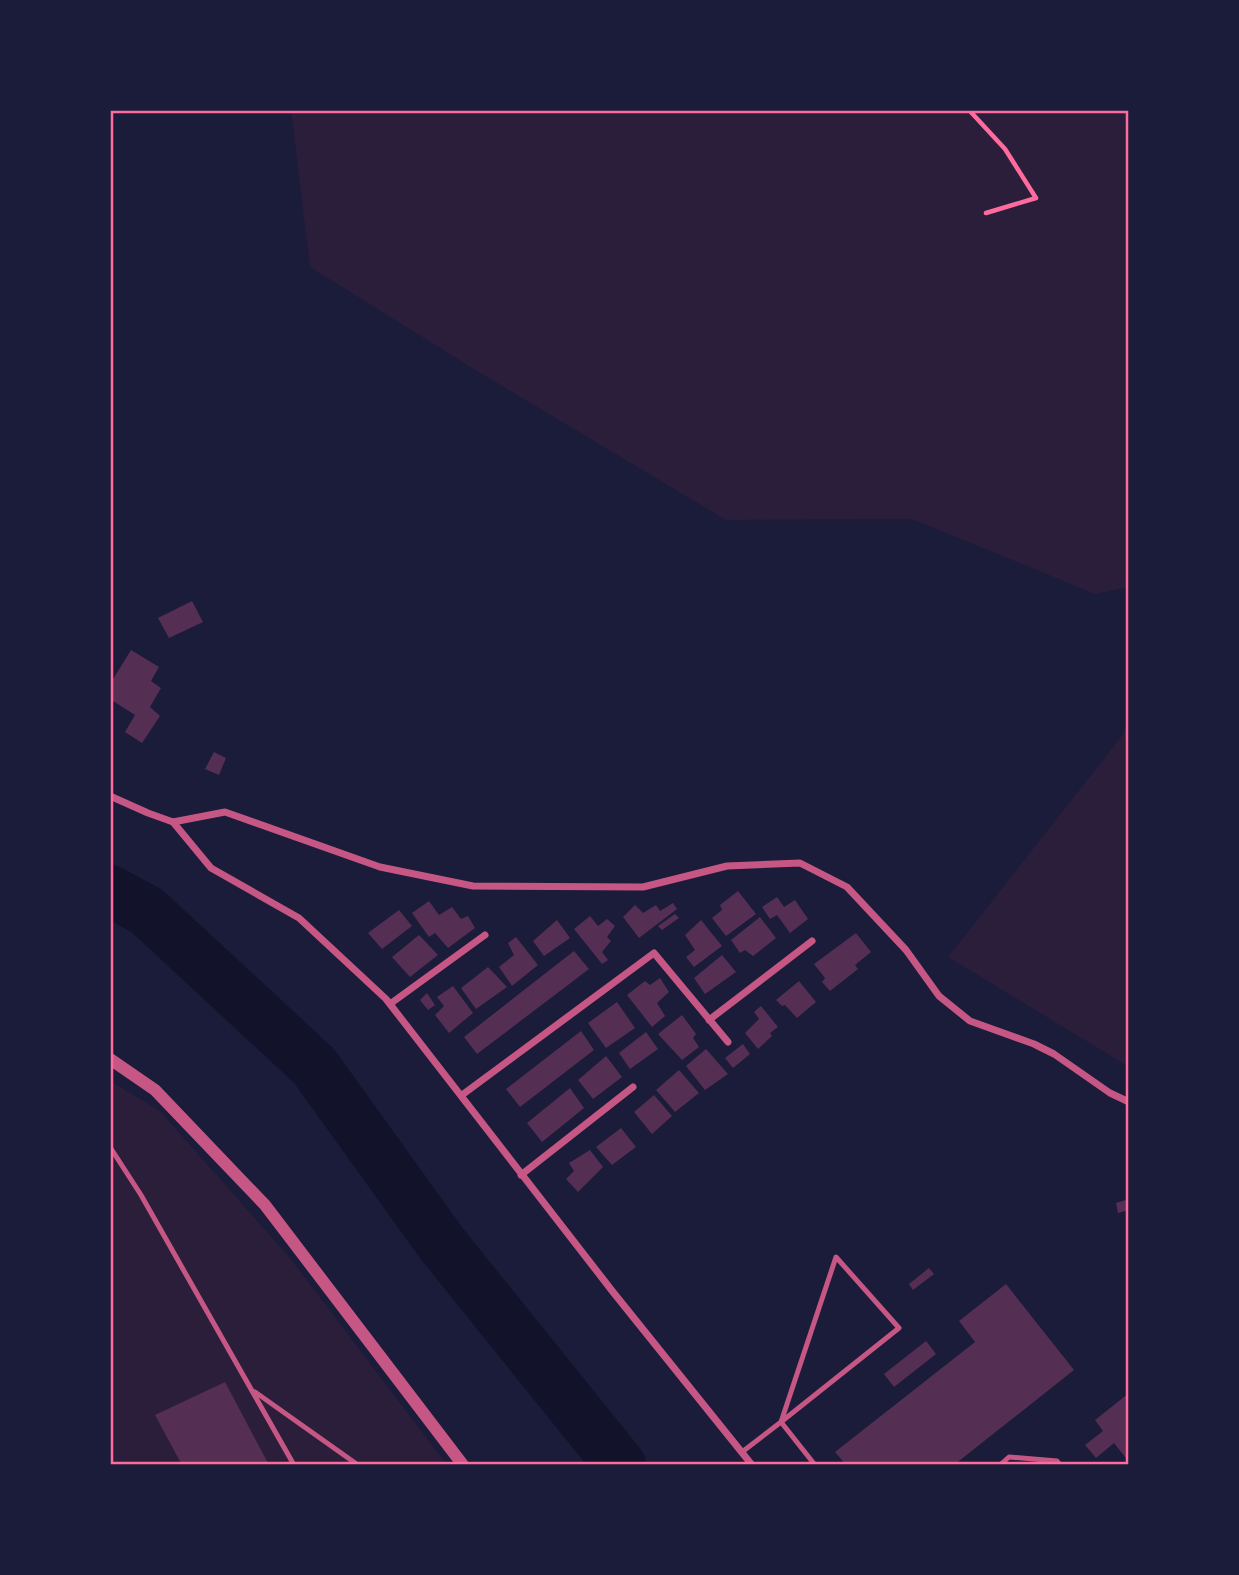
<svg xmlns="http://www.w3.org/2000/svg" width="1239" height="1575" font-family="Poppins,sans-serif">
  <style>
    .green { fill: #2a1e3b }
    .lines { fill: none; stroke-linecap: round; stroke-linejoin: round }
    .river { stroke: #12122b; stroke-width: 52 }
    .building { fill: #542f53 }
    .path { stroke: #ff6b9d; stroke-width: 4.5 }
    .service { stroke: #c65784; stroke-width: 5 }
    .minor { stroke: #c65784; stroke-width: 7 }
    .tertiary { stroke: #c65784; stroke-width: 12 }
    .neatline { fill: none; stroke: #ff6b9d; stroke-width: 2.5 }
  </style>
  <rect width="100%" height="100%" fill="#1b1b3a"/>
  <path class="green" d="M291,110H1129V587L1095,594L912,519L726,520L472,368L310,267Z
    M1129,720V1067L948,957L1121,737Z
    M110,1081L160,1111L290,1258L447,1465H110Z"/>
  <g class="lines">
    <path class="river" d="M110,891L147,911L314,1066L442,1244L620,1465"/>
  </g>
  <path class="building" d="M192,601L203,622L169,638L158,618Z
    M131,650L159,667L151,681L161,688L150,707L160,716L142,743L125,732L135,715L110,699V684Z
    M214,752L226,758L219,775L205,769Z
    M738,891L756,914L726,936L712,918L722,910L720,905Z
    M777,897L784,907L795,900L808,919L790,933L777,915L770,919L762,907Z
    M429,901L439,915L452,907L461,919L468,916L475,928L448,948L435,933L429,937L412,913Z
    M673,903L677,909L639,938L623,917L635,905L643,913L656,905L660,911Z
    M399,910L412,926L382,949L368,933Z
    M675,914L679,918L662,930L658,926Z
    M590,916L598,926L607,919L615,926L607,937L611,941L602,952L608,960L602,964L574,929Z
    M760,917L776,938L753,956L745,950L740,953L731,940Z
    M557,920L570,938L544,956L533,941Z
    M701,920L722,946L694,967L686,957L695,950L685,935Z
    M856,933L871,952L855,965L858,969L830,991L822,982L825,978L814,964Z
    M419,935L438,955L410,977L392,957Z
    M516,937L538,965L512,986L499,967L514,955L508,943Z
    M574,951L589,969L477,1054L464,1037Z
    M722,955L736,972L705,994L694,978Z
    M488,967L507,987L476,1009L461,988Z
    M660,978L669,992L657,1003L665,1016L652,1027L627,995L645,981L650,985Z
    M799,981L816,1002L797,1018L785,1005L782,1006L776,1000Z
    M453,986L473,1013L449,1033L435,1015L444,1006L437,997Z
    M427,993L435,1005L428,1010L420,1000Z
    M617,1002L635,1028L606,1048L588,1023Z
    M761,1006L778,1027L770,1033L772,1036L758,1049L745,1033L759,1019L754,1012Z
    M682,1015L696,1034L693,1038L699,1047L682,1060L658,1034Z
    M581,1031L594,1050L520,1107L506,1089Z
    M646,1032L658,1049L630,1069L619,1053Z
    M743,1044L750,1054L733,1068L725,1058Z
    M706,1049L728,1074L705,1090L686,1066Z
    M606,1056L622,1077L593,1099L578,1080Z
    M679,1070L699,1093L675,1112L656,1090Z
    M570,1088L584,1108L542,1142L527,1123Z
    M654,1095L672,1116L652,1134L634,1112Z
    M621,1128L636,1147L612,1165L596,1147Z
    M590,1150L603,1167L578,1192L566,1179L574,1171L569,1163Z
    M1129,1199V1210L1118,1213L1116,1203Z
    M929,1268L934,1274L913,1290L909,1284Z
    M1006,1284L1074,1370L954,1465H846L835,1452L975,1342L959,1321Z
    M926,1341L936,1354L894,1387L884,1374Z
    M225,1382L269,1465H182L155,1415Z
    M1129,1393V1462L1114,1443L1096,1458L1085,1445L1103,1431L1095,1420Z"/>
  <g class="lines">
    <path class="path" d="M969,110L1005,149L1036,198L986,213"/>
    <path class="service" d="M110,1147L141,1195L294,1465
      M836,1257L899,1328L781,1422Z
      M255,1392L358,1465
      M742,1452L781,1422L815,1465
      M1000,1465L1009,1457L1057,1461L1060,1465"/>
    <path class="minor" d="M110,796L148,813L173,822L225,812L380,867L473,886L643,887L727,866L800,863L847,887L906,950L939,996L970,1021L1034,1044L1054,1054L1110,1093L1129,1102
      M173,822L211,868L299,918L386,999L613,1292L752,1465
      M390,1004L485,935
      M709,1020L812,941
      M462,1095L654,953L728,1042
      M521,1175L633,1087"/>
    <path class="tertiary" d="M110,1059L155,1090L265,1205L463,1465"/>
  </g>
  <rect width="1239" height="1575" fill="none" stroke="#1b1b3a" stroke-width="224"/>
  <rect x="112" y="112" width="1015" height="1351" class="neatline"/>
</svg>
